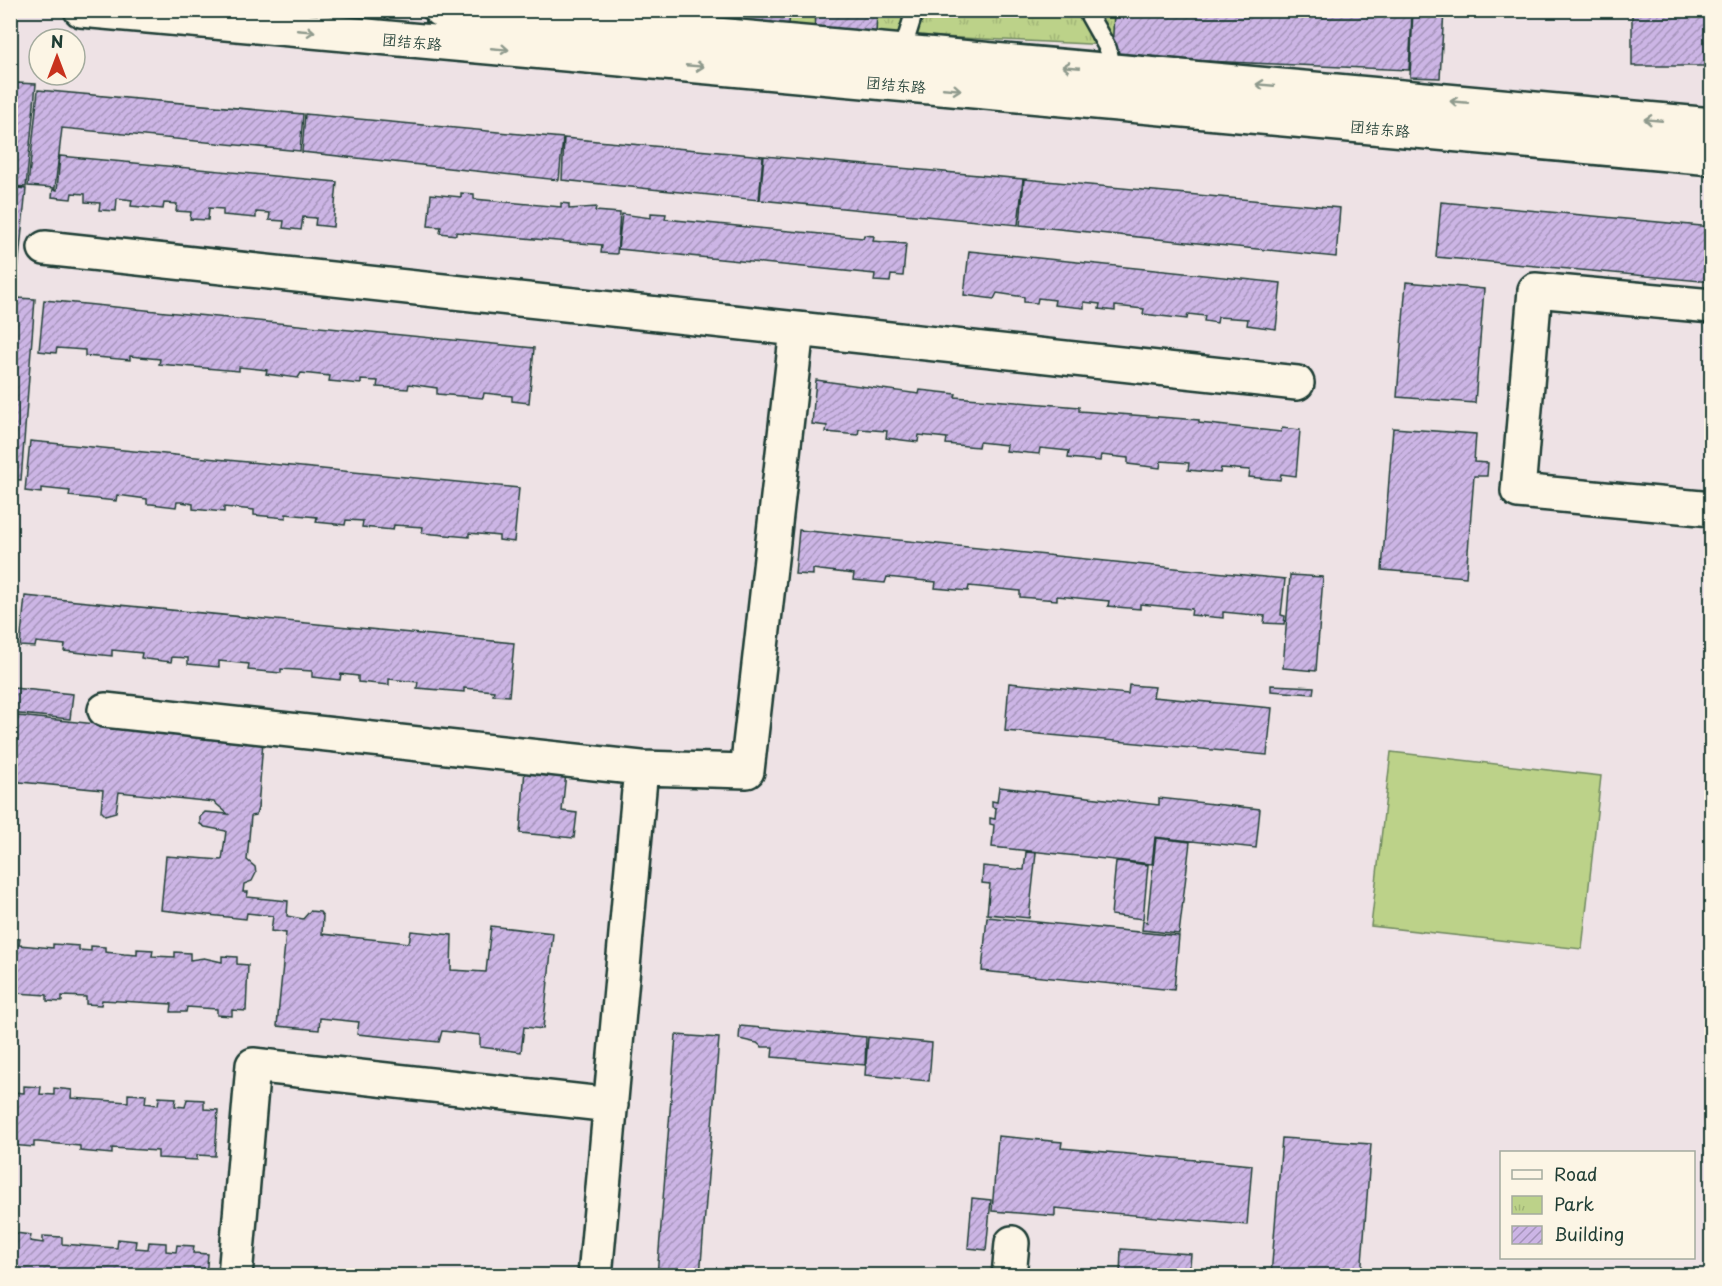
<svg xmlns="http://www.w3.org/2000/svg" width="1722" height="1286" font-family="'Playpen Sans','LXGW WenKai TC',sans-serif">
  <style>
    .green { fill: #bcd289; stroke: #6e885e; stroke-width: 1.5 }
    .park { fill: url(#park-tufts); stroke: #6e885e; stroke-width: 1.5 }
    .building { fill: url(#building-hatch); stroke: #1f3d34; stroke-width: 1.5 }
    .lines { fill: none; stroke-linecap: round; stroke-linejoin: round }
    .lane-casing { stroke: #1f3d34; stroke-width: 21 }
    .street-casing { stroke: #1f3d34; stroke-width: 38 }
    .secondary-casing { stroke: #1f3d34; stroke-width: 38 }
    .lane { stroke: #fcf5e5; stroke-width: 16 }
    .street { stroke: #fcf5e5; stroke-width: 33 }
    .secondary { stroke: #fcf5e5; stroke-width: 33 }
    .oneway { stroke: #8e998c }
    .labels { text-anchor: middle; dominant-baseline: central; stroke-width: 5; stroke-linejoin: round; paint-order: stroke }
    .street-label { font-size: 15px; fill: #1f3d34; stroke: #fcf5e5 }
  </style>
  <defs>
    <pattern id="park-tufts" width="24" height="20" patternUnits="userSpaceOnUse" patternTransform="scale(1.5)"><rect width="24" height="20" fill="#bcd289"/><path d="M3 7l-1-3M5 7V3M7 7l1-3M15 17l-1-3M17 17v-4M19 17l1-3" fill="none" stroke="#a1b577"/></pattern>
    <pattern id="building-hatch" width="6" height="6" patternUnits="userSpaceOnUse" patternTransform="scale(1.5)"><rect width="6" height="6" fill="#ccb5e5"/><path d="M-1 1l2-2M0 6l6-6M5 7l2-2" fill="none" stroke="#a594ba"/></pattern>
  </defs>
  <rect width="100%" height="100%" fill="#eee2e5"/>
  <filter id="ink" filterUnits="userSpaceOnUse"><feTurbulence type="fractalNoise" baseFrequency=".0167" numOctaves="2"/><feDisplacementMap in="SourceGraphic" scale="12" xChannelSelector="R" yChannelSelector="G"/><feConvolveMatrix kernelMatrix="1 2 1 2 8 2 1 2 1" color-interpolation-filters="sRGB"/></filter>
  <g filter="url(#ink)">
    <path class="green" d="M1391,752L1601,776L1582,949L1371,926Z"/>
    <path class="park" d="M599,10L1131,11V46L599,21Z"/>
    <path class="building" d="M690,10H790L789,25L689,18Z
      M816,10H877L876,35L815,31Z
      M1114,10H1387L1412,14L1409,70L1112,57Z
      M1413,10H1444L1440,78L1410,77Z
      M1632,10H1712V66H1632Z
      M17,83L36,84L26,187L10,186Z
      M38,90L303,114L300,151L62,128L55,188L28,186Z
      M305,114L563,138L559,180L302,152Z
      M564,138L763,156L759,200L562,180Z
      M60,156L337,182L333,227L315,225L316,218L303,217L301,230L283,228L284,221L269,220L270,213L256,212V218L223,215V209L209,208L208,220L190,219L191,212L176,211L177,204L164,203L163,209L131,206L132,200L117,198L116,211L99,210L100,203L85,202V194L72,193L71,199L52,197L53,189L57,190Z
      M764,156L1023,179L1018,225L760,200Z
      M1024,179L1340,208L1336,257L1020,225Z
      M10,187L26,189L10,350Z
      M461,193L474,194V199L561,207V203L569,204V209L596,207L595,211L620,213L617,254L601,253L602,245L456,232V235L440,233L441,227L428,226L431,194L461,197Z
      M1441,202L1712,227V282L1436,257Z
      M651,213L666,214L665,219L863,238L864,235L874,236L873,241L906,244L903,276L891,275L890,282L874,281L875,274L618,249L622,214L651,218Z
      M969,251L1281,283L1276,329L1247,325L1248,319L1218,317L1217,323L1204,321L1205,316L1188,314L1187,319L1143,314L1144,309L1115,306V311L1099,309L1100,304L1084,302V308L1054,305L1055,300L1038,298L1037,303L1024,302V297L997,293L994,299L964,295Z
      M1406,282L1484,289L1475,403L1397,397Z
      M16,298L35,299L21,480L10,479V364Z
      M44,300L534,348L529,403L512,401V396L484,393L483,398L437,394V388L409,384L408,389L377,387L378,381L361,380V384L329,381L330,376L301,373L298,378L266,374L267,370L239,367V371L159,364L160,359L130,356V360L85,356V350L57,348L56,353L39,351Z
      M816,380L919,394L920,390L956,394L955,397L1079,407V411L1199,420V423L1281,432L1282,428L1300,430L1296,476L1281,474L1280,480L1249,477L1250,470L1221,468L1220,473L1188,470L1189,463L1161,461L1160,468L1128,464V458L1101,455L1100,461L1068,458L1069,451L1040,448L1039,454L1006,451L1007,445L979,442L978,447L946,444L947,438L919,435L918,442L886,438L887,431L859,429L858,435L826,432L827,426L812,424Z
      M1393,428L1476,434L1474,462L1488,463L1487,476H1474L1466,577L1382,570Z
      M30,441L519,488L514,542L499,540V536L469,533V537L422,533L423,527L394,525L393,530L362,527L363,521L346,520L345,525L316,522L317,517L286,514V518L254,515V510L224,507V512L193,509V504L181,502H177L176,507L151,504H147V499L117,495L116,501L69,496L70,491L41,488V493L25,491Z
      M10,481H16L10,597Z
      M799,530L1285,579L1281,615L1285,616L1284,624L1264,623L1265,616L1223,612V618L1191,615L1192,609L1140,604V609L1117,607L1108,606L1109,601L1057,596V600L1020,597V591L969,586L968,591L935,588L936,582L887,577L885,583L853,580L854,574L820,570L813,569V575L795,574Z
      M1290,575L1323,577L1316,671L1283,668Z
      M25,596L514,643L509,696L493,695L494,691L464,688V692L417,688L418,682L389,679V685L358,682V676L341,674L340,680L312,677V671L281,669V673L248,670L249,664L219,661V667L188,664V658L172,657L171,662L146,659L141,658L142,653L112,650V656L64,651L65,645L36,642L35,647L20,646Z
      M1009,683L1128,694L1129,685L1155,687L1153,697L1272,708L1267,755L1005,731Z
      M1271,685L1314,687L1313,694L1271,691Z
      M13,688L73,694L70,719L10,713Z
      M18,716L263,741L258,808L256,815L251,816L247,860L255,867L256,873L252,881L244,884L243,892H248L247,897L288,901L287,916L303,919L310,911L320,912L323,916L322,934L409,943L411,931L452,935L451,970L486,972L491,926L553,933L543,1029L524,1027L521,1052L480,1047V1035L442,1031L439,1042L357,1034L359,1022L320,1018L319,1030L277,1026L286,933L271,931L273,916L247,913L246,919L161,910L166,856L222,860L226,831L205,827L200,824V817L205,812L228,814L214,802L119,792L116,812L105,815L101,811L103,790L10,781V743H14L16,739L13,730L16,729Z
      M525,769L566,773L562,811L577,813L574,838L520,833Z
      M999,787L1159,805V798L1260,809L1256,848L1155,837L1152,864L992,847L994,825L990,824V818L995,819L996,808L992,807V801L997,802Z
      M1156,838L1190,842L1179,934L1142,930L1143,921L1147,922Z
      M1026,852L1036,853L1029,918L987,914L990,884L982,883L983,866L1024,870Z
      M1116,861L1148,865L1143,919L1111,915Z
      M987,917L1179,936L1174,990L982,971Z
      M10,938L20,939L19,945L53,948V944L79,946V950L91,951V946L105,947V952L124,954L137,955V949L153,950L152,956L175,957V952L190,953V960L204,958L222,962V956L237,957V964L248,965L246,1011L232,1010V1016L217,1015V1009L187,1007L186,1012H171L172,1004L102,1000L101,1005L86,1004V997L62,996V1002L47,1001V995L16,993V998H10Z
      M740,1026L866,1037L865,1065L772,1057L773,1047H762L757,1043L739,1039Z
      M676,1035L719,1038L700,1276H657Z
      M868,1037L932,1043L929,1081L865,1075Z
      M10,1084H13L12,1092L24,1093V1086L41,1087L40,1094L54,1095V1088L72,1090L71,1098L128,1102V1094L146,1095L145,1103L158,1105L159,1097L176,1098L175,1106L185,1107L187,1099L204,1100V1109L218,1110L215,1156L197,1155V1160L158,1158V1151L112,1148V1154L80,1151V1146L38,1142H34V1147L10,1145Z
      M998,1136L1062,1142L1061,1148L1252,1165L1247,1225L1055,1208V1216L992,1211Z
      M1282,1138L1371,1144L1361,1276H1271Z
      M972,1198L991,1200L986,1250L968,1248Z
      M15,1233L31,1235L30,1241L43,1243V1236L62,1237V1244L117,1248L118,1239L136,1241L135,1248L148,1249L149,1242L166,1243V1251L176,1252L177,1245L194,1246L193,1253L208,1254L206,1276H10V1241H14Z
      M1121,1249L1191,1254L1189,1276H1120Z
      M1444,1271L1512,1276H1444Z"/>
    <g class="lines">
      <g class="lane-casing">
        <path id="lane" d="M1086,10L1108,49L1113,71
          M902,52L915,10"/>
      </g>
      <g class="street-casing">
        <path id="street" d="M45,248L797,329L747,771L641,768L595,1276
          M1712,306L1535,290L1518,491L1712,509
          M797,329L1297,383
          M105,710L641,768
          M235,1276L253,1065L611,1105
          M1009,1276L1012,1243"/>
      </g>
      <g class="secondary-casing">
        <path id="secondary" d="M81,10L1712,158
          M440,10L1712,125"/>
      </g>
      <use href="#lane" class="lane"/>
      <use href="#street" class="street"/>
      <use href="#secondary" class="secondary"/>
    </g>
    <defs><path id="oneway-shaft" d="M-6 0H5M1.5-3L5.5 0L1.5 3" fill="none" stroke-width="1.6" stroke-linecap="round" stroke-linejoin="round" transform="scale(1.5)"/></defs>
    <g class="oneway">
      <use href="#oneway-shaft" transform="translate(306 31) rotate(5)"/>
      <use href="#oneway-shaft" transform="translate(500 49) rotate(5)"/>
      <use href="#oneway-shaft" transform="translate(695 66) rotate(5)"/>
      <use href="#oneway-shaft" transform="translate(1071 67) rotate(-175)"/>
      <use href="#oneway-shaft" transform="translate(1265 85) rotate(-175)"/>
      <use href="#oneway-shaft" transform="translate(952 89) rotate(5)"/>
      <use href="#oneway-shaft" transform="translate(1459 102) rotate(-175)"/>
      <use href="#oneway-shaft" transform="translate(1653 120) rotate(-175)"/>
    </g>
  </g>
  <g class="labels">
    <g class="street-label">
      <text transform="translate(412 41) rotate(5)">团结东路</text>
      <text transform="translate(896 84) rotate(5)">团结东路</text>
      <text transform="translate(1380 128) rotate(5)">团结东路</text>
    </g>
  </g>
  <rect width="1722" height="1286" fill="none" stroke="#fcf5e5" stroke-width="36"/>
  <rect x="18" y="18" width="1686" height="1250" fill="none" stroke="#1f3d34" stroke-width="2" filter="url(#ink)"/>
  <rect x="1500" y="1151" width="195" height="108" fill="#fcf5e5" stroke="#a4ab9e" stroke-width="1.5"/>
  <rect x="1512" y="1170" width="30" height="9" fill="#fcf5e5" stroke="#a4ab9e" stroke-width="1.5"/>
  <text x="1554" y="1181" font-size="18" fill="#1f3d34">Road</text>
  <rect x="1512" y="1196" width="30" height="18" fill="url(#park-tufts)" stroke="#a4ab9e" stroke-width="1.5"/>
  <text x="1554" y="1211" font-size="18" fill="#1f3d34">Park</text>
  <rect x="1512" y="1226" width="30" height="18" fill="url(#building-hatch)" stroke="#a4ab9e" stroke-width="1.5"/>
  <text x="1554" y="1241" font-size="18" fill="#1f3d34">Building</text>
  <g transform="translate(57 57)"><circle r="28" fill="#fcf5e5" stroke="#a4ab9e" stroke-width="1.5"/>
  <path d="M0-4.5L10 22L0 15L-10 22Z" fill="#c8321e"/>
  <text y="-9" font-size="16" font-weight="bold" text-anchor="middle" fill="#1f3d34">N</text>
  </g>
</svg>
